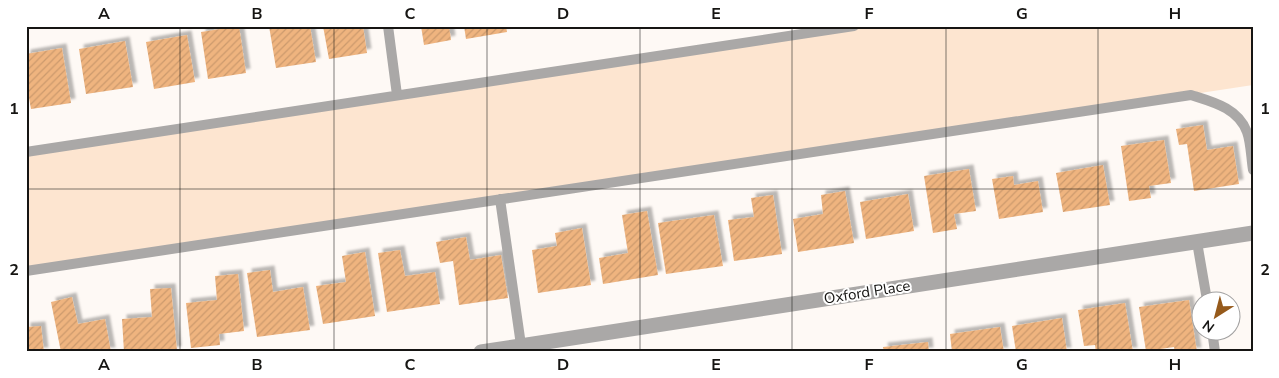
<svg xmlns="http://www.w3.org/2000/svg" width="1279" height="378" font-family="'Nunito Sans',sans-serif">
  <style>
    .green { fill: #fde5d0 }
    .building { fill: url(#building-hatch); filter: url(#shadow) }
    .lines { fill: none; stroke-linecap: round; stroke-linejoin: round }
    .lane { stroke: #aaa8a7; stroke-width: 10 }
    .street { stroke: #aaa8a7; stroke-width: 15 }
    .grid { fill: none; stroke: #161513; stroke-width: 1; stroke-opacity: 0.55 }
    .labels { text-anchor: middle; dominant-baseline: central; stroke-width: 4; stroke-linejoin: round; paint-order: stroke }
    .street-label { font-size: 15px; fill: #161513; stroke: #fff }
    .neatline { fill: none; stroke: #161513; stroke-width: 2 }
    .grid-label { font-size: 16px; text-anchor: middle; font-weight: bold; fill: #161513 }
  </style>
  <defs>
    <pattern id="building-hatch" width="6" height="6" patternUnits="userSpaceOnUse" patternTransform="scale(1.25)"><rect width="6" height="6" fill="#efb47f"/><path d="M-1 1l2-2M0 6l6-6M5 7l2-2" fill="none" stroke="#cc9a6d"/></pattern>
    <filter id="shadow"><feDropShadow dx="4.5" dy="-4.5" stdDeviation="1" flood-color="#0004"/></filter>
  </defs>
  <rect width="100%" height="100%" fill="#fef9f5"/>
  <path class="green" d="M854,26H1253V85L26,271V152Z"/>
  <path class="building" d="M239,26L246,73L208,79L201,32Z
    M269,26H310L316,62L276,68Z
    M323,26H363L367,53L329,59Z
    M421,26H449L451,40L424,45Z
    M464,26H506L507,32L466,39Z
    M187,35L195,82L154,89L146,42Z
    M125,41L133,87L86,94L79,49Z
    M62,48L71,103L31,109L26,81V54Z
    M1203,125L1207,150L1233,146L1239,184L1194,191L1187,144L1179,145L1176,129Z
    M1164,140L1171,183L1149,186L1151,198L1129,201L1121,146Z
    M1103,165L1110,205L1063,212L1056,173Z
    M969,169L976,211L954,214L957,229L933,233L924,176Z
    M1013,176L1014,185L1038,181L1043,212L999,219L992,179Z
    M845,191L854,243L798,252L793,219L823,214L821,195Z
    M908,194L914,231L866,239L860,202Z
    M773,195L782,254L734,261L728,220L754,217L751,198Z
    M647,211L658,275L603,284L599,258L628,253L622,215Z
    M714,215L723,266L666,274L658,223Z
    M582,228L591,285L538,293L532,250L557,246L555,233Z
    M466,237L470,260L501,255L508,298L459,305L453,261L440,263L436,242Z
    M400,250L405,276L435,272L440,304L387,312L378,253Z
    M365,252L375,316L323,324L316,286L346,282L342,256Z
    M270,270L273,292L303,287L310,330L257,337L247,273Z
    M238,274L244,331L219,334L220,345L191,348L186,303L217,300L215,276Z
    M171,288L177,351L124,352L122,319L152,317L150,289Z
    M72,297L78,324L105,319L111,352H61L51,302Z
    M1189,300L1197,352H1175L1174,347L1146,351L1139,307Z
    M1125,303L1133,352H1096L1095,345L1084,346L1078,310Z
    M1062,318L1067,352H1016L1012,326Z
    M41,326L44,352H26V327Z
    M1000,327L1004,352H952L950,334Z
    M928,342L929,352H884L883,347Z"/>
  <g class="lines">
    <path class="lane" d="M388,26L397,95
      M26,152L854,26
      M500,199L521,345
      M1197,242L1207,300
      M26,271L1191,95C1213,102 1238,108 1247,132C1251,143 1251,158 1253,170
      M1212,330L1215,352"/>
    <path class="street" d="M481,352L1253,233"/>
  </g>
  <path class="grid" d="M180,26V352M334,26V352M487,26V352M640,26V352M792,26V352M946,26V352M1098,26V352M26,189H1253"/>
  <g class="labels">
    <g class="street-label">
      <text transform="translate(867 292) rotate(-9)">Oxford Place</text>
    </g>
  </g>
  <rect width="1279" height="378" fill="none" stroke="#ffffff" stroke-width="55"/>
  <g transform="translate(1216 316) rotate(216)"><circle r="24" fill="#ffffff" stroke="#a2a1a1"/>
  <path d="M0-4L9 19L0 12L-9 19Z" fill="#965a1b"/>
  <text y="-8" font-size="14" font-weight="bold" text-anchor="middle" fill="#161513">N</text>
  </g>
  <rect x="28" y="28" width="1224" height="322" class="neatline"/>
  <g class="grid-label">
    <text x="104" y="19">A</text>
    <text x="257" y="19">B</text>
    <text x="410" y="19">C</text>
    <text x="563" y="19">D</text>
    <text x="716" y="19">E</text>
    <text x="869" y="19">F</text>
    <text x="1022" y="19">G</text>
    <text x="1175" y="19">H</text>
    <text x="14" y="114">1</text>
    <text x="1265" y="114">1</text>
    <text x="14" y="275">2</text>
    <text x="1265" y="275">2</text>
    <text x="104" y="370">A</text>
    <text x="257" y="370">B</text>
    <text x="410" y="370">C</text>
    <text x="563" y="370">D</text>
    <text x="716" y="370">E</text>
    <text x="869" y="370">F</text>
    <text x="1022" y="370">G</text>
    <text x="1175" y="370">H</text>
  </g>
</svg>
